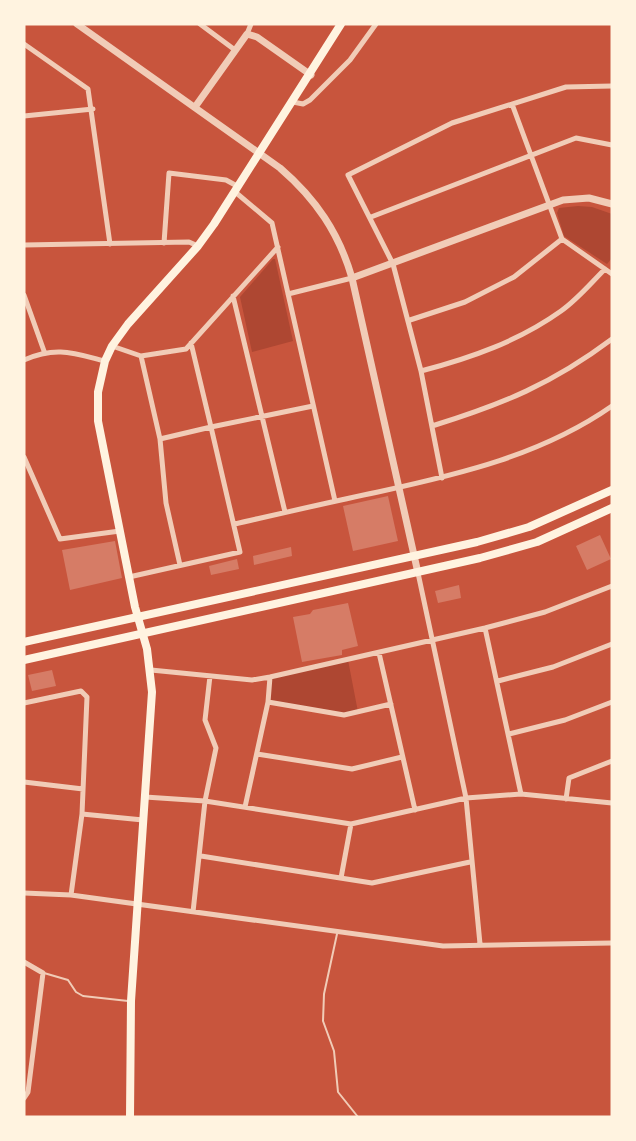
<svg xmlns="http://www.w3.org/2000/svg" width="636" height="1141" font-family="'Asap Condensed',sans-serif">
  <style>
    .green { fill: #ae4732 }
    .building { fill: #d67c66 }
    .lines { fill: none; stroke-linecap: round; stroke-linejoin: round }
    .service { stroke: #f1ccb7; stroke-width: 2 }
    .minor { stroke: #f1ccb7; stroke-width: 5 }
    .tertiary { stroke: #f1ccb7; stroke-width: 7 }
    .secondary { stroke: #fff3e0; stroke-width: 8 }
    .primary { stroke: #fff3e0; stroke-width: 8 }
  </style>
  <rect width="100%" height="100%" fill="#c8553d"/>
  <path class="green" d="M578,206L592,207L612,214V258L607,264L564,236L557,213L559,208Z
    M273,259H275L293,341L252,352L240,297Z
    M348,660L358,712L344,715L268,702L270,677Z"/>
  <path class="building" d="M388,496L398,541L353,551L343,506Z
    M600,535L611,559L587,570L576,546Z
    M115,541L122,578L70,590L62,550Z
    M291,547L292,556L254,565L253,556Z
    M237,559L239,569L211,575L209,566Z
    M459,585L461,598L438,603L435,591Z
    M348,603L358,646L342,650V655L302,662L293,617L310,614L313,610Z
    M52,670L56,686L32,691L28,675Z"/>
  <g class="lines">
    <path class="service" d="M337,934L324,994L323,1021L334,1051L338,1092L358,1117
      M44,973L68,980L76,992L83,996L128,1001"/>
    <path class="minor" d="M200,24L235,50
      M247,34L251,24
      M24,44L88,89L110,244
      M293,102L303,104L310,100L350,60L376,24
      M24,116L93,109
      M234,191L272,223L335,501
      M371,217L576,138L612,145
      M562,239L612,274
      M164,243L169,173L226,180L237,186
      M24,245L189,242L198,246
      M288,294L352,278
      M24,295L44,351
      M233,296L285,512
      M410,320L465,302L514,277L562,239L512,104
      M112,346L141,356L186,349L278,247
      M141,356L160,439L211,427L191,343
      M24,360C56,346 73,353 105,361
      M421,371C471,358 519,341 561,311C577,300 591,283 605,269
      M432,426C503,404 552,384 612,339
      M160,439L166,503L180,565
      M24,457L60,539L120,531
      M442,478L421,371L393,264L348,175L452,123L566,87L612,86
      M235,524C283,513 330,502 378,492C460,474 542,455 612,406
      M418,573L466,798L480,944
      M129,577L240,552L211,427L313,406
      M485,628L521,794
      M379,653L415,810
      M151,670L252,680L270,677L485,628L545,612L612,586
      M498,681L553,667L612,644
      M268,702L344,715L391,704
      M24,703L81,691L87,697L82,814L71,895
      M509,734L565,720L612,702
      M257,754L352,769L402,757
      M24,782L83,789
      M145,797L205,801L351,824L466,798L521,794L612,803
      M566,799L569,778L612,761
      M245,807L268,702L270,677
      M82,814L143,820
      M201,856L372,883L470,862
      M341,878L351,824
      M24,893L71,895L443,946L612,943
      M193,912L205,801L216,748L205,720L210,676
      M24,962L43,973L28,1092L24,1098"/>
    <path class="tertiary" d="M77,24L280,168C316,199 339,233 352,278L418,573
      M195,107L247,34L257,37L311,75
      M352,278L563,200L589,198L612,204"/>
    <path class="secondary" d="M24,642L477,542L529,527L612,490
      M24,660L480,558L537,542L612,508"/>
    <path class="primary" d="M130,1117L131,1001L152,692L147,649L135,607L98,421V392L105,361L112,346L128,324L198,246L214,224L341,24"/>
  </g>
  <rect width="636" height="1141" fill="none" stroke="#fff3e0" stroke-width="51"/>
</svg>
